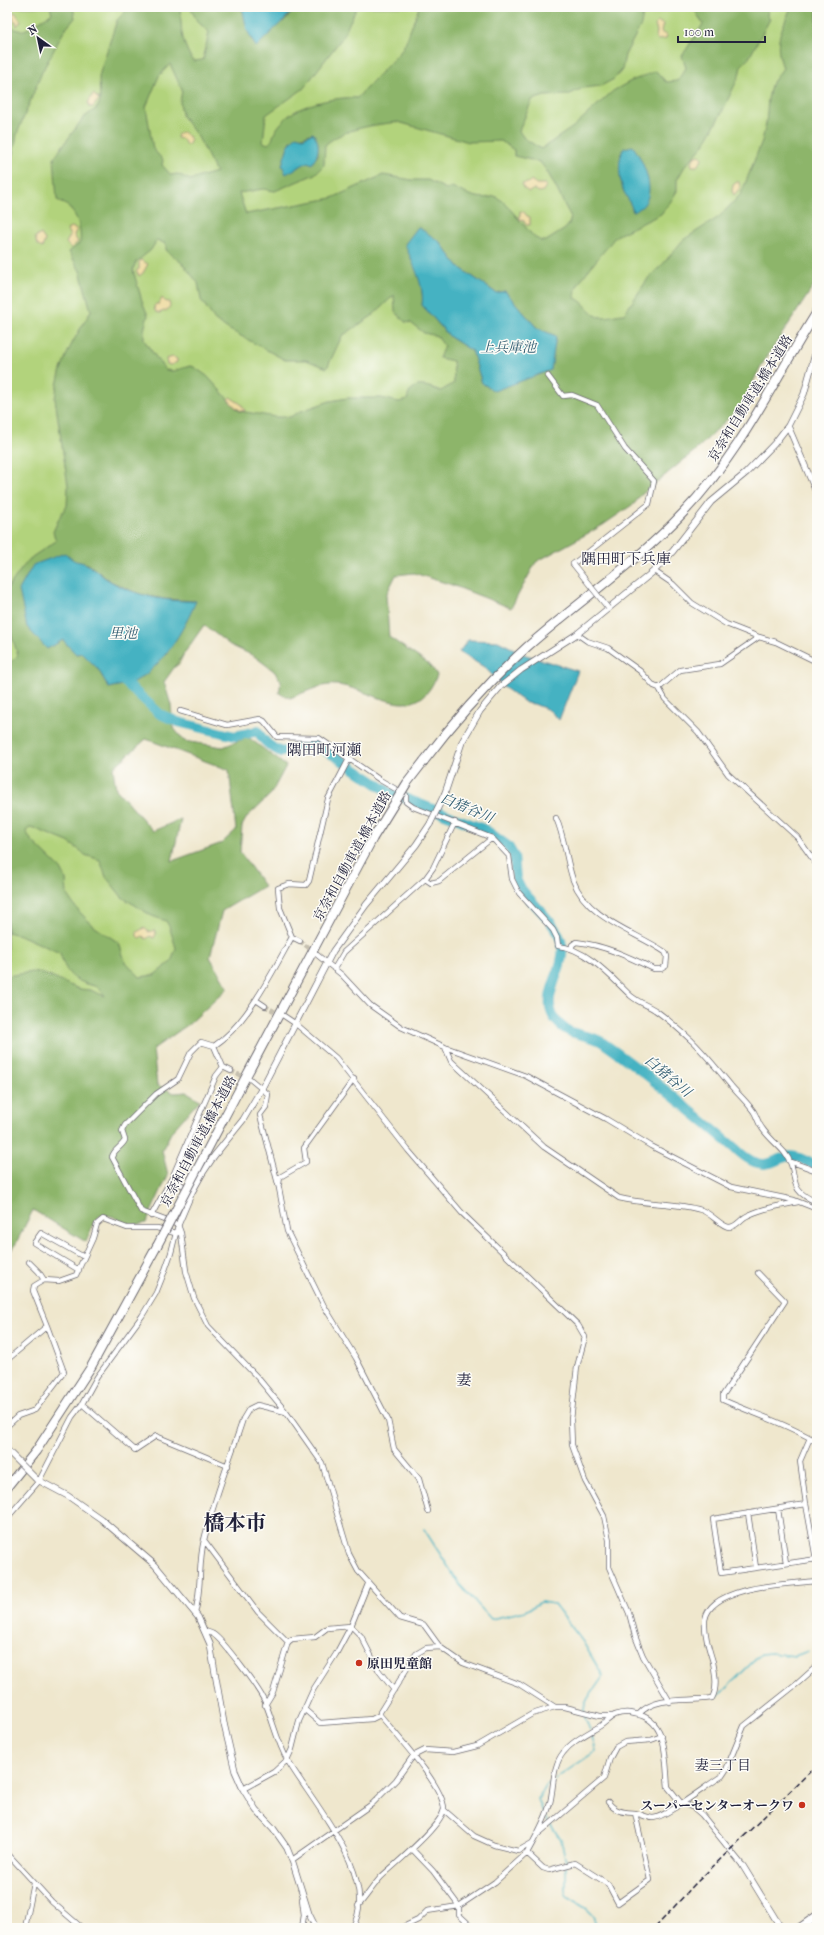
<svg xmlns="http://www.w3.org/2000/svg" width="824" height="1935" font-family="'IM FELL French Canon','Noto Serif JP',serif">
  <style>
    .green { fill: #b2d37b; stroke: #6a7a5b }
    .forest { fill: #8db56b; stroke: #586c53; fill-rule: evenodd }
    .sand { fill: #eeda9e; stroke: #887e6c }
    .water { fill: #45b2c2; stroke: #346a7e }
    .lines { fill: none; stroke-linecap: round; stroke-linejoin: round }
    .stream { stroke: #45b2c2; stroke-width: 1.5 }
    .river { stroke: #45b2c2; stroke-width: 10 }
    .minor-tunnel { stroke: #c6c0b0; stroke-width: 4.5; stroke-dasharray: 4.5 2; stroke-linecap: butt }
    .minor-casing { stroke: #6a676e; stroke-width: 6 }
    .tertiary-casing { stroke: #6a676e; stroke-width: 7 }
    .trunk-casing { stroke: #6a676e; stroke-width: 10 }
    .motorway-casing { stroke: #6a676e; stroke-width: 10 }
    .minor { stroke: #fff; stroke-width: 4.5 }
    .tertiary { stroke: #fff; stroke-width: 5.5 }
    .trunk { stroke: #fff; stroke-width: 8 }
    .motorway { stroke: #fff; stroke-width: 8 }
    .rail { stroke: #22223b; stroke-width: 1.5; stroke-dasharray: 6 3; stroke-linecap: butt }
    .minor-bridge-casing { stroke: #6a676e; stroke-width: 6; stroke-linecap: butt }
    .tertiary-bridge-casing { stroke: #6a676e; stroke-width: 7; stroke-linecap: butt }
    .motorway-bridge-casing { stroke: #6a676e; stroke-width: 10; stroke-linecap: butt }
    .minor-bridge { stroke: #fff; stroke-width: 4.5 }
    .tertiary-bridge { stroke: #fff; stroke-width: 5.5 }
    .motorway-bridge { stroke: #fff; stroke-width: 8 }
    .poi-dot { fill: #c8321e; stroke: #fdfcf7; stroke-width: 1.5 }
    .labels { text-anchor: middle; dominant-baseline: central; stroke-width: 3; stroke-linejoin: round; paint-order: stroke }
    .street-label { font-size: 13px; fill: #22223b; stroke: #fdfcf7 }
    .poi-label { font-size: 13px; font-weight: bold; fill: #22223b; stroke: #fdfcf7; text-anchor: start }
    .water-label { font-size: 14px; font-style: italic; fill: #305c71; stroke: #fdfcf7 }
    .neighbourhood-label { font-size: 14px; fill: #22223b; stroke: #fdfcf7 }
    .quarter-label { font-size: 15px; fill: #22223b; stroke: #fdfcf7 }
    .town-label { font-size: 21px; font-weight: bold; fill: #22223b; stroke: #fdfcf7 }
  </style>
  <rect width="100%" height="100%" fill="#fdfcf7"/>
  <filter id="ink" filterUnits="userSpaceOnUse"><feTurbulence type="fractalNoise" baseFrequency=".025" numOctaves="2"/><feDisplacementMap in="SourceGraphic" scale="8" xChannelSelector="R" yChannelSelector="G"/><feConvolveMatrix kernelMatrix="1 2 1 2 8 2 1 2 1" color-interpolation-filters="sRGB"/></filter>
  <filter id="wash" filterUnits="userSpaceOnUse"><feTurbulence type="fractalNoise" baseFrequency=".012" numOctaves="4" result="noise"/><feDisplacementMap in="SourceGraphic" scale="16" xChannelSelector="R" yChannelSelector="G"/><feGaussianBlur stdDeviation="0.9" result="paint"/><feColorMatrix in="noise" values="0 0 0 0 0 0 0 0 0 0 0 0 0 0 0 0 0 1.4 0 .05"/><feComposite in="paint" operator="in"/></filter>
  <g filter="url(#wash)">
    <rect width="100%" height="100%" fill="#efe7cd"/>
    <path class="green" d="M7,7H817V89L706,276L252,511L179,664L98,720L101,789L200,948L123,1017L7,1037Z"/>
    <path class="forest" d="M50,7H73L75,18L64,31L42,72L17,134L14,151L7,172V20C19,38 27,29 41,20C45,17 48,17 52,13Z
      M130,7H180C182,30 180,40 193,61L203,60L209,32L197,21L190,7H242L241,9L283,22L297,7H357L342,38L303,89L266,115L263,142L268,144C273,140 272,139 274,134C276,128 283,121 287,117C301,104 339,96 357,98L401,51L406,42L419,7H644L641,25L625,55L622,70L614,79L601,86L583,88L568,95L545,96L532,100L519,131L524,138L541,149L573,127L613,91L629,82L656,71L666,82L677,81L686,68L682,56L703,24L693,7H769L767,15L770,19L749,58L741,66L739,76L722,112L703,146L685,166L677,180V191L671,201L661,214L616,236L583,277L576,288L575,298C586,302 592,318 602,317C610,317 617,314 624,314L649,277L663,264L683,240L719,217L741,194L762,141L766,124L768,99L771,85L783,68C773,40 781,33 791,7H817V281L761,366L741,406L697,449L640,496L635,503L603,525L536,562L511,608L452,585L414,573L396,575L386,595L389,637L431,666L437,675C416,729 374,689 337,685C322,683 304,693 290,698L279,693L281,681L274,671L254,656L230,645L204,625L164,682L171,705L173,727L184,741L223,747L248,737L286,766L271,794L247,817L242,826L240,852L264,886L222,911L210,957L228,988L189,1024L153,1049L157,1085L174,1093L187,1092L200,1100L172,1131L162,1150L168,1175L146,1223C141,1224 135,1225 130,1225C115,1223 119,1213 100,1216L94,1222L86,1242L33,1210L13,1249L7,1248V976L32,972L44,974L79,989L90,990L105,996L98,987C74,981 67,977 60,953L20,935L7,932V663H10L18,655L7,622V589L22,568L32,557L56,541L53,532L61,514L67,506L68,486L55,399C59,362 73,341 91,311L80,271L69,252L80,243C82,225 75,207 57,200L54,158L83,118L97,108L100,102L99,77L101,69L117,20ZM170,64L182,90L180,102L182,116L198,137L216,172L190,180L178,174L171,175L162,165L163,160L153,149L146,107L159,76ZM398,122L469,142L501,141L514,150V156L540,162C552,176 561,200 571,217L569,224L565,229L546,241H541L534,237L504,202L495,196C479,201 466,194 452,187L446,189L428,180H412L383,175L332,198L246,214L239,193L263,189L275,191L315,174L324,165L325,145C344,128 374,125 398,122ZM313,133L318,143V156L305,163L286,152L291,141ZM621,153L634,212L621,178ZM157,240L166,244V250L183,264L198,283L201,300L215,320L228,329L285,360H306L327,368L342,336L372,316L394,295L395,311L405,322L411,323L424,333L437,336L444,346L439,358L453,361L454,383L441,391C427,386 411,379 407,400L399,402L381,398H347L330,401L301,411L290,417H276L239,411L207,376L194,367L190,366L173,371L165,370L144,340V330L148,315L143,304L133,270L136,262L151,250ZM439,241L459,267L496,293L505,291L537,328L555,336L551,370L482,382L473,351L450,337L422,305L423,299L421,285ZM73,561L88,564L110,581L139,594L164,599L195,601L166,655L133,681L109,688L98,669L82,653L76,654L63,640ZM146,739L229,770L236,830L222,843L172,861L181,819L153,831L116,789L113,768ZM31,827L68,842L81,851L85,855L100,860L106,877L122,897L152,916L166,921L169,926L176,948L171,962L154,975L140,977L125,961L119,943L92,925L76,908L67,895L66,879L61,869L31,840L26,831Z"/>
    <path class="sand" d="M15,12L21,21L17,26L16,21H12L14,17L11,18L10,16Z
      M658,22L663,24L661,32L667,36L666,39L658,40L656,38L657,31L655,25Z
      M93,94L99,99L93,107H89L88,103Z
      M183,132L191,139L189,144L186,145L183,139L177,138L178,134Z
      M700,155L702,157L701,162L697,166H692L691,163L695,156Z
      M531,180L536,184H545L546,186L543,191L539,192L534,189L529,192L523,188L522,184L528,183Z
      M737,182H739L740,188L734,195L732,191L733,185Z
      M520,211L524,212L527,216L530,217V225H526L524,221L520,219Z
      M71,227L77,229L74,235L78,242L71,248L66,243L70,236L67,230Z
      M41,234L45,240L42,248L37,245L35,237Z
      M141,260L148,264L143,273L139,276L136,271L139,269V262Z
      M162,298L166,302H169L170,306L167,310L159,313L155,311L154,306L156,304H159Z
      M173,357L177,359V362L171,365L167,364L166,359Z
      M230,397L241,404L245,411C239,412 232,404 228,399Z
      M144,928L149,932L155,930L156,934L154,938L150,936L146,939L143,936L139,938L137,936V932Z"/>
    <path class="water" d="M242,7H297L256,47L247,30Z
      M313,133C321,143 319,154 312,164L308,162L286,174L282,165L288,146L296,136L303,138Z
      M633,146C645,164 662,201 633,212C631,204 628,199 624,192C619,180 617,159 624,148Z
      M418,227L439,241L459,267L496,293L505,291L537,328L556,336L551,370L494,391L482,383L472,351L450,337L422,305C425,285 412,263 405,244Z
      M65,553C77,565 77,559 88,565C96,569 102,577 110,581C136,596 167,602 196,601C185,628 161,670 133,682C125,685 117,686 109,688L98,669L82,653L76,654L63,640L47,649L27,627L19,590L33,565Z
      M468,640L498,641L526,655L578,671L559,720L549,710L534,704L526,703L505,688L484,667L459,652Z"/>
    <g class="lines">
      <path class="stream" d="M424,1529L460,1585L491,1619L525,1611L541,1602L554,1604L583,1642L603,1676C598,1686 583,1700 584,1712C584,1717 588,1725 590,1730
        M718,1696L761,1654L770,1653L795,1656L808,1651
        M555,1779L596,1751L591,1734
        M544,1815L538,1799L545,1786L552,1781
        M546,1818L561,1840L566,1861V1896L587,1909L595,1917V1928"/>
      <path class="river" d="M117,675L160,714L178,722L235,736L258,731C263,742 271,747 281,752L313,744L338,758L389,792L486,830L508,846L514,856L516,879L520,887C532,904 559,925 562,945C566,968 541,994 553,1016C568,1040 585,1031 602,1042C649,1075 692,1112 735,1148C744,1157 757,1167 770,1163C778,1160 783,1157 791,1156C799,1156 810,1163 817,1167"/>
    </g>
  </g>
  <g filter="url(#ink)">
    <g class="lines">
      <path class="minor-tunnel" d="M300,941L313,951
        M265,1006L281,1015
        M231,1071L246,1078"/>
      <g class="minor-casing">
        <path id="minor" d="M548,376L563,396L572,395L597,405L625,449L654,481L649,504L573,564
          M654,571L673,584L692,603L726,624L759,637
          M577,634L587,641L608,648L640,671L654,686L659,688L665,699L698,732L728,774L797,837L817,865
          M659,688L680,670L720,664L759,637L776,642L817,662
          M180,711L227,725L260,719L264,721L277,737L319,738L380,780L406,795V802L413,807L492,838L509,856L512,879L519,893L553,930L557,938L558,946C586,948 612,978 631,996C638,1002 647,1005 655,1010C668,1019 680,1030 692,1041C707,1056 719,1071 732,1087C739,1095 747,1102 754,1112C757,1117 758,1123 762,1128C768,1137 777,1144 784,1152C802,1174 783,1189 817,1202
          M556,818C565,838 566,860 573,880C587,919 634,931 665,952L667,956L666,966L661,969H654C629,957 604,945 576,942L572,945V949
          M425,879L431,883L439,881L492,838
          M300,941L292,937L280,908L278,888L289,884L306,885L309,881L328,799L349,759
          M316,954L342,975L370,1005L401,1027L445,1047L526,1076L606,1119L651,1146L731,1187L794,1200L817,1209
          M334,969L344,952L425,879L433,868L455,822
          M256,1000L265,1006
          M284,1016L296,1024L336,1058L408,1150L462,1213L578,1325L585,1337L577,1367L571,1420L572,1445L585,1481L604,1516L609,1540V1567L629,1613L635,1636L643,1656L670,1702
          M214,1046C247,1024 273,971 292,937
          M445,1047L451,1061L544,1147L619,1198C646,1205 675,1202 701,1210C711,1213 722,1227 729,1227C736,1227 739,1221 745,1217C761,1208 780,1206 798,1202
          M231,1071L223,1067L214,1046L201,1042L191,1052L178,1079L156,1094L125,1125L122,1131L125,1140C122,1147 114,1149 112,1157L141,1211L178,1225L181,1233L186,1271L194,1298L208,1326L258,1378L286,1412L322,1463L349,1554L358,1571L400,1618L424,1625L440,1647L463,1663L519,1684L555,1707
          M250,1079L268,1094L266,1107L260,1115L279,1188L287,1231L324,1306L356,1358L388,1420L394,1449L419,1479L428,1511
          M789,1161L817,1171
          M172,1178L189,1190
          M279,1184L280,1177L306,1162L304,1148L354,1079
          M151,1216L172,1178L216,1076L223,1067
          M29,1262L39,1272L44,1280
          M79,1270L34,1243L41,1233L84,1257
          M758,1273L785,1301L723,1395V1400C754,1414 788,1424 817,1442
          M7,1360L47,1326
          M82,1404L135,1450L156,1436L228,1466
          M7,1426L18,1416L35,1410L64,1372L47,1326L33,1291L34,1286L44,1280L59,1281L76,1275L93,1238L97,1224L103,1219L127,1228H157L175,1233H181
          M810,1438L800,1461L806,1504L816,1559
          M806,1504L713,1519L721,1573L817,1559
          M778,1509L786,1563
          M748,1513L756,1568
          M7,1518L39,1481L72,1417L82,1404L97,1377L142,1316L156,1293L164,1273L171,1253L178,1225
          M204,1540L258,1612L288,1642
          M195,1613C202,1589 198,1564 204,1540C214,1499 230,1459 243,1419L249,1409L257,1405L286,1412
          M351,1626L361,1636L379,1671L394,1690
          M205,1631C208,1632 211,1633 213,1634C223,1640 260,1690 265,1702C273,1721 277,1742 288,1761C311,1801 382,1879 352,1928
          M265,1705L273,1692L288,1642L292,1639L315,1637L327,1628L351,1626
          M304,1709L320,1723L372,1719L380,1715
          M639,1714C656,1695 689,1702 712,1698C718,1688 715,1673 713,1662C709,1649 704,1634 705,1620C710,1585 790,1584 817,1581
          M243,1789L274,1772L287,1760L292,1749L299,1721L313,1690L336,1654L351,1626L368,1584
          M608,1802C615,1812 624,1812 635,1813C641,1814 647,1818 653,1818C667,1817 708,1784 722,1776L726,1770L744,1726L798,1683L817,1666
          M444,1810L474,1836L494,1845L518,1851L532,1843
          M635,1813L650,1880L618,1903L608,1884L575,1863L549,1870L543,1868L527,1853C535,1838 546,1820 550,1803C554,1787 552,1767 563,1753C572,1741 587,1734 600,1726C605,1723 609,1718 615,1715C622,1712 628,1712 635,1714C669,1719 665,1761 668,1787L681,1803L694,1808L702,1815L743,1866
          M538,1834L604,1778L610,1758L616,1747L625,1742L651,1740L662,1736
          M412,1849L433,1871L459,1906V1915L473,1928
          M7,1853L52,1902L82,1928
          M292,1860L372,1804L396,1780L413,1756L425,1750L453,1752L477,1746L532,1714L555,1707H565L600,1716H613
          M358,1906C366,1897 373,1886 381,1877C394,1865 444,1824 444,1808C442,1784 396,1735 380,1715V1712L416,1654L426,1648L440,1647
          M25,1928L34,1883
          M302,1928L304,1915L302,1899
          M401,1928L418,1920L427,1911L459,1906L495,1882L527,1853"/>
      </g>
      <g class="tertiary-casing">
        <path id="tertiary" d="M788,426L817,494
          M445,793L462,742L480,711L501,686L521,670L577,634L654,571L673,551L711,502L746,473L774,444L788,426L804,394L817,347
          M178,1225L192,1192L202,1174L214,1156L243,1120L262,1088L333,951L366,905L416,845L430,824
          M36,1479L68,1496L101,1519L155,1565L198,1617L210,1644L224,1724L235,1771L243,1789L256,1810L273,1828L287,1848L293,1863L309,1914L316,1928
          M743,1866L781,1928"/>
      </g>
      <g class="trunk-casing">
        <path id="trunk" d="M800,1928L817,1916"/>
      </g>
      <g class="motorway-casing">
        <path id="motorway" d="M424,761C455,720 489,682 527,647C579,601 636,563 683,513C740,454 774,380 817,312
          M224,1118L373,838
          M7,1487L36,1451L91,1367L157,1246"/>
      </g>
      <use href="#minor" class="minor"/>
      <use href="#tertiary" class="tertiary"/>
      <use href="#trunk" class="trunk"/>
      <use href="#motorway" class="motorway"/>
      <path class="rail" d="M655,1928L694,1885L817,1765"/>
      <g class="minor-bridge-casing">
        <path id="minor-bridge" d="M573,564L608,608"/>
      </g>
      <g class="tertiary-bridge-casing">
        <path id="tertiary-bridge" d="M430,824L445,793
          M7,1450L36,1479"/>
      </g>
      <g class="motorway-bridge-casing">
        <path id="motorway-bridge" d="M373,838L407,783L424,761
          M157,1246L224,1118"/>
      </g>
      <use href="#minor-bridge" class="minor-bridge"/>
      <use href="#tertiary-bridge" class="tertiary-bridge"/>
      <use href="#motorway-bridge" class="motorway-bridge"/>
    </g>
  </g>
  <g class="poi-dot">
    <circle cx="359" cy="1663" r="4"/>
    <circle cx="802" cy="1805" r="4"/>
  </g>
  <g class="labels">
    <g class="street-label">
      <text transform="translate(750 398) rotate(-58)">京奈和自動車道;橋本道路</text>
      <text transform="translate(352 856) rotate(-61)">京奈和自動車道;橋本道路</text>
      <text transform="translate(198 1141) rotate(-62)">京奈和自動車道;橋本道路</text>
    </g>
    <g class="poi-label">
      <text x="367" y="1663">原田児童館</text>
      <text x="794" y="1805" text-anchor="end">スーパーセンターオークワ</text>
    </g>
    <g class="water-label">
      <text x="508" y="347">上兵庫池</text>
      <text x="123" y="633">里池</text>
      <text transform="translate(467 808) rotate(23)">白猪谷川</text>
      <text transform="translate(668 1076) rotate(40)">白猪谷川</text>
    </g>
    <g class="neighbourhood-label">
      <text x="723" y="1765">妻三丁目</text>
    </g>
    <g class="quarter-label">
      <text x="626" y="559">隅田町下兵庫</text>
      <text x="324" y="750">隅田町河瀬</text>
      <text x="464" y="1380">妻</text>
    </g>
    <g class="town-label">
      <text x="235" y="1523">橋本市</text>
    </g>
  </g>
  <rect width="824" height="1935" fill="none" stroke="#fdfcf7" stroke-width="24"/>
  <g transform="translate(38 38) rotate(327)" stroke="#fdfcf7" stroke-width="3" paint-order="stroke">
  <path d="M0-3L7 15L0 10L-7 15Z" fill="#22223b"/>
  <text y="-6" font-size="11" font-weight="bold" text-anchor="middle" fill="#22223b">N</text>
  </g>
  <path d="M678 36v6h87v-6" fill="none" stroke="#22223b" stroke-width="2"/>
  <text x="684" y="36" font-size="12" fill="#22223b" stroke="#fdfcf7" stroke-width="3" paint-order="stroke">100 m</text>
</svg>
